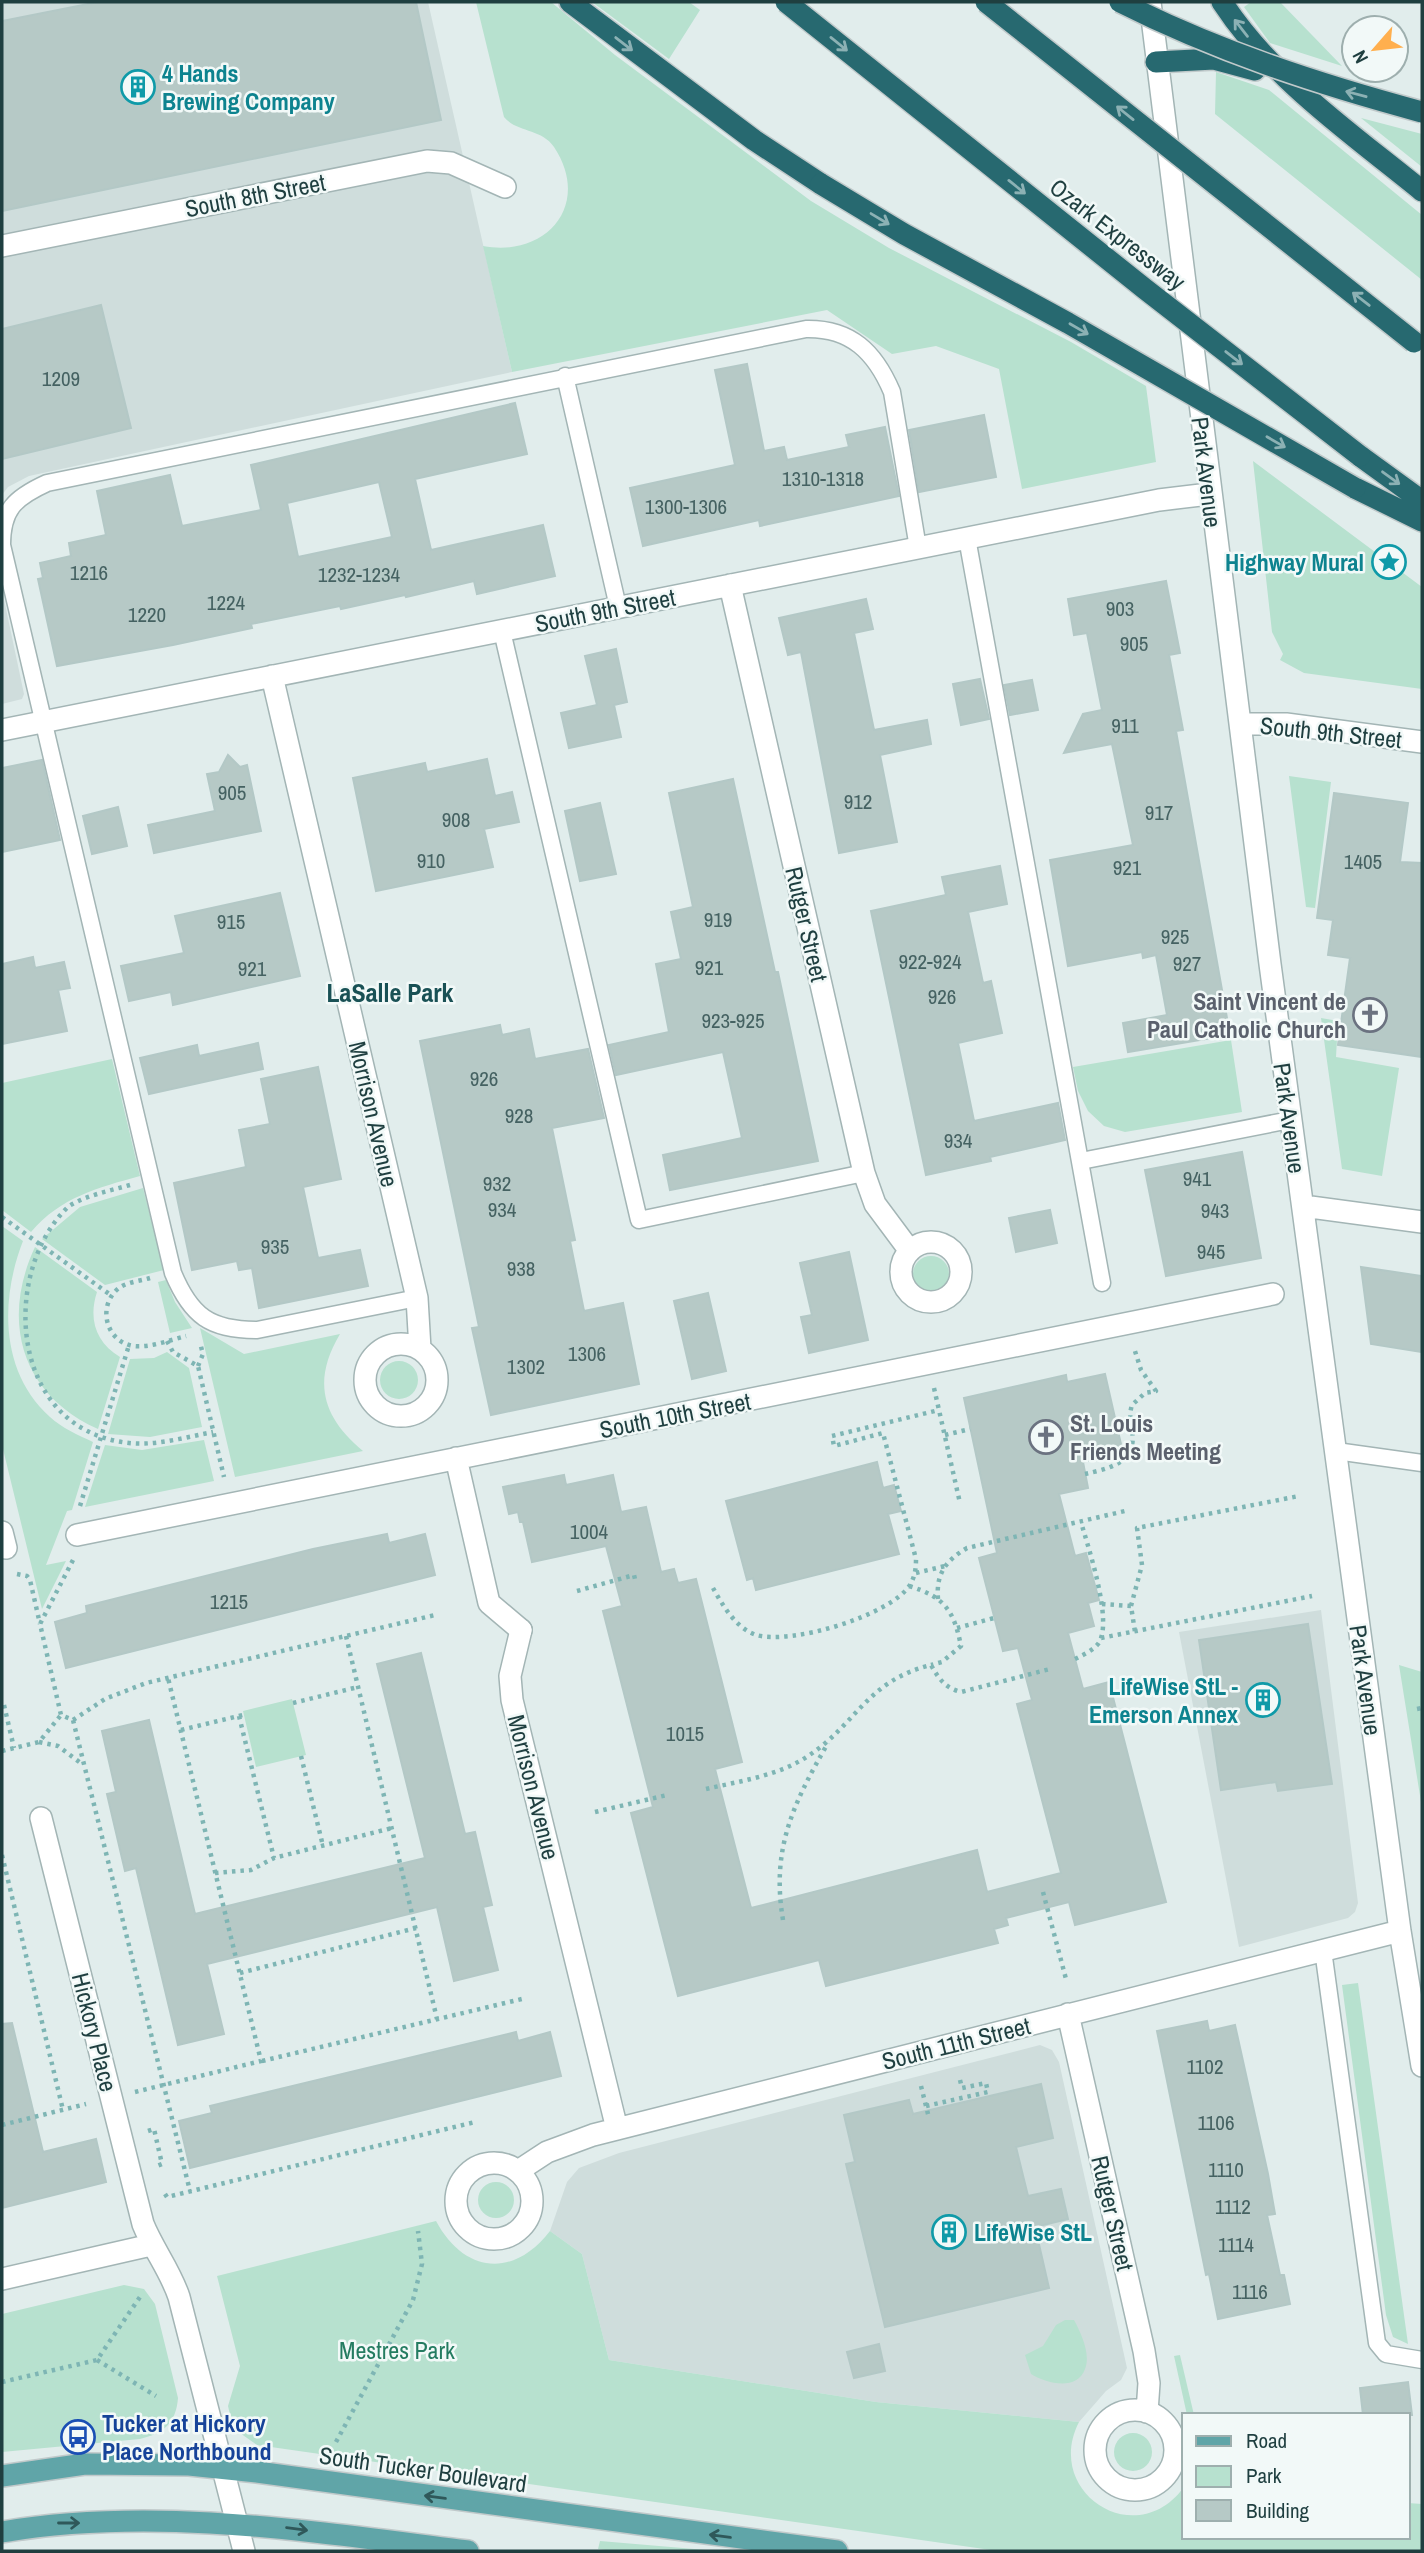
<svg xmlns="http://www.w3.org/2000/svg" width="1424" height="2553" font-family="'Archivo Narrow',sans-serif">
  <style>
    .built { fill: #cfdddc }
    .green { fill: #b7e1cf }
    .building { fill: #b6c9c6; stroke: #b3c8c6; stroke-width: 2; fill-rule: evenodd }
    .lines { fill: none; stroke-linecap: round; stroke-linejoin: round }
    .service-casing { stroke: #a3b5b5; stroke-width: 19 }
    .pedestrian-casing { stroke: #a3b5b5; stroke-width: 24 }
    .minor-casing { stroke: #a3b5b5; stroke-width: 24 }
    .primary-casing { stroke: #c0c9ca; stroke-width: 24 }
    .motorway-casing { stroke: #c0c9ca; stroke-width: 24 }
    .path { stroke: #7eb5b4; stroke-width: 4.5; stroke-dasharray: 3.5 5; stroke-linecap: butt }
    .service { stroke: #fff; stroke-width: 16 }
    .pedestrian { stroke: #fff; stroke-width: 21 }
    .minor { stroke: #fff; stroke-width: 21 }
    .primary { stroke: #60a5a8; stroke-width: 21 }
    .motorway { stroke: #276970; stroke-width: 21 }
    .motorway-bridge-casing { stroke: #c0c9ca; stroke-width: 24; stroke-linecap: butt }
    .motorway-bridge { stroke: #276970; stroke-width: 21 }
    .oneway { stroke: #8cb1b4 }
    .oneway2 { stroke: #2f585a }
    .labels { text-anchor: middle; dominant-baseline: central; stroke-width: 5; stroke-linejoin: round; paint-order: stroke }
    .number-label { font-size: 21px; fill: #456262 }
    .culture-label { font-size: 24px; font-weight: bold; fill: #0d838f; stroke: #f2f9f8; text-anchor: start }
    .street-label { font-size: 24px; fill: #1f3f40; stroke: #f2f9f8 }
    .worship-label { font-size: 24px; font-weight: bold; fill: #5b616d; stroke: #f2f9f8; text-anchor: end }
    .park-label { font-size: 24px; fill: #247c61; stroke: #f2f9f8 }
    .transit-label { font-size: 24px; font-weight: bold; fill: #164399; stroke: #f2f9f8; text-anchor: start }
    .neighbourhood-label { font-size: 26px; font-weight: bold; fill: #195155; stroke: #f2f9f8 }
  </style>
  <rect width="100%" height="100%" fill="#e1edec"/>
  <path class="built" d="M2,2H428L512,372L29,476L8,487L2,495Z
    M2,590L24,694L22,699L2,704Z
    M1321,1610L1358,1903L1355,1912L1348,1918L1239,1947L1179,1632Z
    M1040,2045L1052,2050L1059,2062L1127,2368L1121,2380L1106,2391L1079,2422L876,2402L609,2360L582,2254L550,2231L567,2182L579,2168L619,2153Z"/>
  <path class="green" d="M476,2H551L615,55L811,201L889,248L1071,342L1146,386L1156,462L1022,489L999,369L936,346L892,354L827,310L512,372L483,246C547,258 592,204 554,147C541,128 517,133 504,117Z
    M592,2H689L700,10L669,59Z
    M1251,2H1280L1342,66L1270,43L1244,7Z
    M1216,72L1269,90L1422,215V280L1215,114Z
    M1361,118L1422,134V167Z
    M1253,461L1422,587V689L1304,673L1280,660L1283,654L1272,632Z
    M1289,776L1331,782L1315,908L1306,907Z
    M1321,1018L1338,1021L1336,1057L1399,1068L1382,1176L1342,1169Z
    M1231,1040L1242,1112L1125,1132L1104,1126L1088,1111L1078,1091L1073,1067Z
    M112,1059L140,1176C97,1188 61,1197 31,1232L2,1210V1083Z
    M143,1188L164,1270L105,1285L42,1239L80,1207Z
    M2,1226L23,1241C0,1300 0,1372 50,1417C62,1428 78,1435 93,1442L72,1510L67,1511L46,1565L66,1561L42,1609L2,1445Z
    M35,1247L97,1292C88,1319 96,1343 120,1357L98,1429C22,1395 0,1322 35,1247Z
    M913 1274a18 18 0 1 1 36 0a18 18 0 1 1-36 0Z
    M166,1280L175,1302L192,1328L170,1333L158,1282Z
    M200,1328L244,1354L340,1334C312,1381 322,1417 363,1451L235,1477Z
    M167,1352L189,1368L202,1427L150,1437L108,1434L130,1359L154,1358Z
    M380 1380a19 19 0 1 1 38 0a19 19 0 1 1-38 0Z
    M204,1440L214,1481L85,1507L105,1445L142,1450Z
    M1399,1665L1422,1672V1808Z
    M292,1699L306,1755L256,1767L243,1711Z
    M1358,1983L1408,2344L1393,2337L1386,2315L1342,1985Z
    M478 2200a18 18 0 1 1 36 0a18 18 0 1 1-36 0Z
    M436,2221C464,2273 513,2279 550,2231L582,2254L609,2360L876,2402L1079,2422C1043,2492 1136,2553 1184,2487V2537H1408V2503L1422,2504V2551H998L257,2445L237,2431L231,2419L228,2406L240,2366L217,2276Z
    M124,2285L144,2289L155,2304L178,2398C176,2423 164,2433 140,2439L2,2452V2314Z
    M1065,2320H1074C1081,2333 1091,2354 1085,2369C1077,2392 1045,2383 1031,2374L1025,2355L1043,2346L1056,2325Z
    M1180,2355L1194,2415H1187L1174,2356Z
    M1114 2452a19 19 0 1 1 38 0a19 19 0 1 1-38 0Z
    M600,2541L718,2551H613L598,2549Z"/>
  <path class="building" d="M98,2H416L441,120L2,211V21Z
    M101,305L131,428L2,459V329Z
    M747,364L764,451L784,447L787,460L849,447L846,435L885,427L899,496L760,526L759,520L643,546L630,488L735,465L715,370Z
    M515,403L527,454L415,479L431,550L543,525L555,576L477,594L474,581L406,597L405,595L341,609L340,606L251,624L252,628L173,645L57,666L38,579L43,578L40,563L71,556L69,543L106,535L97,491L170,475L182,526L261,510L251,465ZM379,482L392,537L298,557L287,503Z
    M984,415L996,477L919,492L909,430Z
    M1166,581L1180,653L1169,655L1183,730L1176,731L1230,1035L1128,1052L1123,1023L1167,1015L1156,955L1143,958L1142,952L1068,966L1050,860L1133,845L1112,744L1064,753L1083,714L1102,710L1087,633L1074,635L1068,599Z
    M866,599L873,629L854,633L874,730L927,720L931,744L880,755L897,842L839,853L801,652L788,655L779,618Z
    M616,649L627,702L614,705L621,737L569,748L561,713L597,705L585,656Z
    M980,679L989,719L961,725L953,684Z
    M1032,680L1038,710L1010,715L1004,685Z
    M228,755L240,767L247,765L261,831L154,853L148,825L215,811L207,774L219,772Z
    M487,759L495,796L512,792L519,822L484,829L493,867L376,891L353,778L425,763L427,772Z
    M42,760L60,840L2,852V768Z
    M733,779L775,972H778L818,1161L670,1190L663,1155L742,1138L723,1052L616,1075L609,1045L669,1032L656,964L681,959L671,912L693,907L669,793Z
    M1334,793L1408,803L1400,862L1422,863V1057L1338,1045L1350,958L1328,955L1333,920L1317,918Z
    M600,803L616,874L580,881L565,811Z
    M118,807L127,846L92,854L83,816Z
    M1000,866L1007,904L968,912L983,983L991,981L1002,1033L958,1043L974,1121L1058,1103L1065,1140L990,1157L991,1161L926,1175L871,911L946,895L942,877Z
    M280,893L300,976L173,1005L171,992L129,1001L121,966L184,953L175,916Z
    M33,957L35,968L64,962L70,988L58,990L67,1031L2,1044V964Z
    M500,1025L502,1035L529,1029L535,1059L588,1049L604,1118L552,1128L575,1240L570,1241L584,1311L623,1303L639,1384L491,1415L472,1328L479,1327L420,1041Z
    M258,1043L263,1069L149,1094L140,1058L197,1045L199,1056Z
    M318,1067L341,1179L303,1187L318,1258L360,1250L368,1286L259,1308L252,1268L239,1270L237,1261L192,1270L174,1183L246,1167L239,1130L270,1124L261,1079Z
    M1242,1152L1261,1258L1166,1276L1145,1170Z
    M1050,1210L1057,1243L1016,1252L1009,1218Z
    M849,1252L868,1340L809,1353L801,1317L812,1315L800,1263Z
    M1361,1267L1422,1276V1352L1371,1344Z
    M708,1293L726,1371L692,1379L674,1301Z
    M1105,1374L1123,1453L1083,1462L1088,1488L1059,1494L1075,1556L1086,1553L1099,1600L1088,1603L1094,1626L1068,1633L1083,1689L1109,1682L1166,1902L1075,1925L1069,1902L1006,1918L1008,1925L994,1929L998,1943L826,1986L819,1960L678,1996L631,1813L653,1807L603,1611L622,1606L606,1546L532,1562L523,1522H520L518,1512L509,1514L503,1487L564,1475L566,1485L613,1475L621,1512L646,1507L661,1572L674,1569L678,1583L696,1579L742,1762L715,1769L751,1908L977,1850L987,1892L1061,1873L1017,1704L1032,1700L1018,1648L1003,1651L979,1558L997,1553L964,1398L1066,1375L1067,1382Z
    M877,1462L883,1488L894,1485L901,1511L888,1514L899,1554L756,1590L753,1578L747,1580L726,1501Z
    M387,1534L389,1543L425,1534L435,1575L66,1668L55,1622L87,1613L86,1606L313,1549Z
    M1308,1624L1332,1784L1278,1791L1276,1782L1221,1790L1199,1640Z
    M421,1653L465,1834L475,1832L492,1905L483,1907L498,1970L454,1981L437,1907L207,1964L224,2034L178,2045L136,1868L125,1871L107,1794L116,1792L102,1731L149,1720L195,1914L425,1858L377,1664Z
    M1207,2021L1209,2031L1235,2025L1268,2174L1275,2214L1267,2215L1280,2275H1284L1290,2304L1218,2319L1209,2274L1206,2275L1157,2031Z
    M12,2023L43,2152L96,2139L106,2182L2,2208V2024Z
    M516,2032L518,2041L550,2032L561,2076L190,2168L179,2121L212,2113L210,2106Z
    M1041,2084L1053,2138L1016,2147L1028,2196L1061,2189L1068,2219L1035,2227L1049,2288L885,2327L846,2164L855,2162L844,2115L909,2100L913,2114Z
    M879,2344L885,2371L854,2378L847,2352Z
    M1408,2382L1412,2415H1363L1360,2388Z"/>
  <g class="lines">
    <g class="service-casing">
      <path id="service" d="M565,376L618,607
        M967,538L1102,1283
        M502,631L639,1220L864,1173
        M1081,1161L1290,1120
        M417,1298L257,1330C210,1330 191,1316 173,1273L2,545C2,510 14,498 47,483L806,329C851,328 875,352 892,392L918,548
        M1336,1451L1422,1463
        M1323,1950L1377,2343L1386,2354L1422,2360"/>
    </g>
    <g class="pedestrian-casing">
      <path id="pedestrian" d="M456,1458L489,1603L521,1630
        M77,1535L1273,1294"/>
    </g>
    <g class="minor-casing">
      <path id="minor" d="M1150,2L1270,964L1400,1931L1422,2066
        M2,246L427,161L451,163L505,187
        M730,585L864,1173L875,1204L910,1251
        M272,676L417,1298L420,1349
        M1240,724H1286L1422,742
        M2,730L1159,500L1209,494
        M1303,1206L1422,1222
        M901 1272a30 30 0 1 1 60 0a30 30 0 1 1-60 0Z
        M365 1380a36 36 0 1 1 72 0a36 36 0 1 1-72 0Z
        M2,1532L6,1548
        M521,1630L510,1676L512,1700L617,2129
        M41,1818L143,2224C153,2249 170,2270 179,2297L244,2551
        M1068,2014L1144,2351L1149,2383L1147,2412
        M456 2201a38 38 0 1 1 76 0a38 38 0 1 1-76 0Z
        M518,2171L547,2152L593,2135L1400,1931
        M2,2279L151,2245
        M1095 2450a40 40 0 1 1 80 0a40 40 0 1 1-80 0Z"/>
    </g>
    <g class="primary-casing">
      <path id="primary" d="M2,2476L85,2464L189,2465L257,2472L837,2551
        M2,2532C156,2506 315,2532 468,2551"/>
    </g>
    <g class="motorway-casing">
      <path id="motorway" d="M570,2L754,140L821,184
        M1222,2C1273,80 1351,133 1422,191
        M1156,62L1214,59L1255,70
        M1360,456L1422,501
        M1355,488L1422,521"/>
    </g>
    <path class="path" d="M130,1185C109,1191 87,1195 69,1206C0,1271 8,1430 129,1443C156,1446 186,1437 213,1432
      M2,1217L112,1296
      M150,1278C140,1281 127,1282 119,1288C97,1305 105,1341 133,1346C150,1348 170,1340 186,1336
      M167,1341L173,1352L198,1366L224,1477
      M198,1366L203,1354L200,1343
      M934,1388L960,1503
      M945,1435L970,1429
      M1085,1474C1102,1470 1129,1465 1132,1445C1135,1432 1127,1420 1132,1405L1145,1393L1156,1391L1141,1370L1134,1348
      M80,1506L129,1345
      M73,1560L40,1624L61,1715L73,1720L190,2191
      M916,1573L945,1566
      M17,1574L27,1576L30,1580L40,1624
      M909,1586C945,1597 954,1611 961,1646L942,1662L931,1665
      M713,1588C723,1606 736,1628 756,1635C791,1645 890,1616 910,1585C915,1576 916,1569 916,1559L883,1433L834,1446L832,1436L939,1410
      M577,1591L634,1575L635,1579
      M938,1599C936,1574 945,1561 967,1548L1125,1511
      M1102,1604L1131,1606L1135,1632
      M1131,1606L1142,1565L1137,1528L1299,1496
      M957,1628L994,1618
      M346,1636L437,2019
      M1101,1638L1312,1596
      M1075,1659C1083,1655 1092,1651 1098,1644C1114,1623 1088,1547 1081,1522
      M293,1703L358,1687
      M4,1705L14,1748
      M1417,1709L1422,1708
      M239,1716L274,1858
      M73,1720L105,1699L146,1683L435,1615
      M181,1730L243,1715
      M39,1742L58,1746L82,1764
      M2,1751L39,1742L61,1715
      M301,1756L323,1846
      M706,1789C740,1781 778,1776 808,1756C857,1724 866,1681 931,1665C939,1679 945,1688 961,1692L1050,1669
      M595,1812L667,1795
      M2,1855L63,2110
      M215,1873L251,1870L274,1858L392,1828
      M1043,1892L1066,1979
      M783,1920C771,1849 793,1804 828,1743
      M240,1973L416,1928
      M262,2061L526,1998
      M921,2086L929,2118
      M135,2092L261,2061L168,1678
      M926,2106L988,2092L986,2083L962,2088L959,2076
      M2,2125L86,2104
      M148,2131L154,2129L162,2164L157,2166L158,2169
      M165,2194L167,2197L475,2122
      M97,2360L156,2396
      M2,2382L97,2360L142,2294
      M336,2442L413,2300L422,2264L418,2231"/>
    <use href="#service" class="service"/>
    <use href="#pedestrian" class="pedestrian"/>
    <use href="#minor" class="minor"/>
    <use href="#primary" class="primary"/>
    <use href="#motorway" class="motorway"/>
    <g class="motorway-bridge-casing">
      <path id="motorway-bridge" d="M786,2L1145,289L1360,456
        M986,2L1414,342
        M1120,2C1217,51 1318,84 1422,112
        M821,184L904,234L1068,323L1355,488"/>
    </g>
    <use href="#motorway-bridge" class="motorway-bridge"/>
  </g>
  <defs><path id="oneway-shaft" d="M-6 0H5M1.5-3L5.5 0L1.5 3" fill="none" stroke-width="1.6" stroke-linecap="round" stroke-linejoin="round" transform="scale(1.75)"/></defs>
  <g class="oneway">
    <use href="#oneway-shaft" transform="translate(1241 28) rotate(-128)"/>
    <use href="#oneway-shaft" transform="translate(624 44) rotate(38)"/>
    <use href="#oneway-shaft" transform="translate(839 44) rotate(39)"/>
    <use href="#oneway-shaft" transform="translate(1356 94) rotate(-165)"/>
    <use href="#oneway-shaft" transform="translate(1125 113) rotate(-141)"/>
    <use href="#oneway-shaft" transform="translate(1017 187) rotate(39)"/>
    <use href="#oneway-shaft" transform="translate(880 219) rotate(31)"/>
    <use href="#oneway-shaft" transform="translate(1361 299) rotate(-142)"/>
    <use href="#oneway-shaft" transform="translate(1079 329) rotate(30)"/>
    <use href="#oneway-shaft" transform="translate(1234 358) rotate(38)"/>
    <use href="#oneway-shaft" transform="translate(1276 442) rotate(30)"/>
    <use href="#oneway-shaft" transform="translate(1391 478) rotate(36)"/>
  </g>
  <g class="oneway2">
    <use href="#oneway-shaft" transform="translate(435 2497) rotate(-172)"/>
    <use href="#oneway-shaft" transform="translate(69 2523)"/>
    <use href="#oneway-shaft" transform="translate(297 2529) rotate(7)"/>
    <use href="#oneway-shaft" transform="translate(720 2536) rotate(-172)"/>
  </g>
  <defs>
    <g id="building-ring" transform="scale(1.75)"><circle r="9.5" fill="#f2f9f8" stroke="#0f9aa8" stroke-width="1.5"/><path d="M-4-6H4V6H1V3H-1V6H-4ZM-2.5-4.3h1.7v1.8h-1.7ZM.8-4.3h1.7v1.8H.8ZM-2.5-1h1.7V.8h-1.7ZM.8-1h1.7V.8H.8Z" fill="#0f9aa8"/></g>
    <g id="sight-ring" transform="scale(1.75)"><circle r="9.5" fill="#f2f9f8" stroke="#0f9aa8" stroke-width="1.5"/><path d="M0-6L1.8-2.2L6-1.7L2.9 1.2L3.7 5.4L0 3.3L-3.7 5.4L-2.9 1.2L-6-1.7L-1.8-2.2Z" fill="#0f9aa8"/></g>
    <g id="church-ring" transform="scale(1.75)"><circle r="9.5" fill="#f2f9f8" stroke="#6b7280" stroke-width="1.5"/><path d="M-1.2-6h2.4v3.5h3.3v2.4h-3.3V6h-2.4V-.1h-3.3v-2.4h3.3Z" fill="#6b7280"/></g>
    <g id="bus-ring" transform="scale(1.75)"><circle r="9.5" fill="#f2f9f8" stroke="#1a4fb4" stroke-width="1.5"/><path d="M-5-6H5V4H4V6H2V4H-2V6H-4V4H-5ZM-3.5-4V0h7V-4ZM-3.5 1.2v1.5H-2V1.2ZM2 1.2v1.5H3.5V1.2Z" fill="#1a4fb4"/></g>
  </defs>
  <g fill-rule="evenodd">
    <use href="#building-ring" x="138" y="87"/>
    <use href="#sight-ring" x="1389" y="562"/>
    <use href="#church-ring" x="1370" y="1015"/>
    <use href="#church-ring" x="1046" y="1437"/>
    <use href="#building-ring" x="1263" y="1700"/>
    <use href="#building-ring" x="949" y="2232"/>
    <use href="#bus-ring" x="78" y="2437"/>
  </g>
  <g class="labels">
    <g class="number-label">
      <text x="61" y="378">1209</text>
      <text x="823" y="478">1310-1318</text>
      <text x="686" y="506">1300-1306</text>
      <text x="89" y="572">1216</text>
      <text x="359" y="574">1232-1234</text>
      <text x="226" y="602">1224</text>
      <text x="1120" y="608">903</text>
      <text x="147" y="614">1220</text>
      <text x="1134" y="643">905</text>
      <text x="1125" y="725">911</text>
      <text x="232" y="792">905</text>
      <text x="858" y="801">912</text>
      <text x="1159" y="812">917</text>
      <text x="456" y="819">908</text>
      <text x="431" y="860">910</text>
      <text x="1363" y="861">1405</text>
      <text x="1127" y="867">921</text>
      <text x="718" y="919">919</text>
      <text x="231" y="921">915</text>
      <text x="1175" y="936">925</text>
      <text x="930" y="961">922-924</text>
      <text x="1187" y="963">927</text>
      <text x="709" y="967">921</text>
      <text x="252" y="968">921</text>
      <text x="942" y="996">926</text>
      <text x="733" y="1020">923-925</text>
      <text x="484" y="1078">926</text>
      <text x="519" y="1115">928</text>
      <text x="958" y="1140">934</text>
      <text x="1197" y="1178">941</text>
      <text x="497" y="1183">932</text>
      <text x="502" y="1209">934</text>
      <text x="1215" y="1210">943</text>
      <text x="275" y="1246">935</text>
      <text x="1211" y="1251">945</text>
      <text x="521" y="1268">938</text>
      <text x="587" y="1353">1306</text>
      <text x="526" y="1366">1302</text>
      <text x="589" y="1531">1004</text>
      <text x="229" y="1601">1215</text>
      <text x="685" y="1733">1015</text>
      <text x="1205" y="2066">1102</text>
      <text x="1216" y="2122">1106</text>
      <text x="1226" y="2169">1110</text>
      <text x="1233" y="2206">1112</text>
      <text x="1236" y="2244">1114</text>
      <text x="1250" y="2291">1116</text>
    </g>
    <g class="culture-label">
      <text x="162" y="73">4 Hands<tspan x="162" dy="28">Brewing Company</tspan></text>
      <text x="1364" y="562" text-anchor="end">Highway Mural</text>
      <text x="1238" y="1686" text-anchor="end">LifeWise StL -<tspan x="1238" dy="28">Emerson Annex</tspan></text>
      <text x="974" y="2232">LifeWise StL</text>
    </g>
    <g class="street-label">
      <text transform="translate(255 195) rotate(-11)">South 8th Street</text>
      <text transform="translate(1118 234) rotate(38)">Ozark Expressway</text>
      <text transform="translate(1207 472) rotate(83)">Park Avenue</text>
      <text transform="translate(605 610) rotate(-11)">South 9th Street</text>
      <text transform="translate(1331 732) rotate(6)">South 9th Street</text>
      <text transform="translate(807 924) rotate(77)">Rutger Street</text>
      <text transform="translate(374 1114) rotate(77)">Morrison Avenue</text>
      <text transform="translate(1290 1118) rotate(82)">Park Avenue</text>
      <text transform="translate(675 1415) rotate(-11)">South 10th Street</text>
      <text transform="translate(1366 1680) rotate(82)">Park Avenue</text>
      <text transform="translate(534 1787) rotate(76)">Morrison Avenue</text>
      <text transform="translate(95 2032) rotate(76)">Hickory Place</text>
      <text transform="translate(956 2043) rotate(-14)">South 11th Street</text>
      <text transform="translate(1113 2213) rotate(77)">Rutger Street</text>
      <text transform="translate(423 2469) rotate(8)">South Tucker Boulevard</text>
    </g>
    <g class="worship-label">
      <text x="1346" y="1001">Saint Vincent de<tspan x="1346" dy="28">Paul Catholic Church</tspan></text>
      <text x="1070" y="1423" text-anchor="start">St. Louis<tspan x="1070" dy="28">Friends Meeting</tspan></text>
    </g>
    <g class="park-label">
      <text x="397" y="2350">Mestres Park</text>
    </g>
    <g class="transit-label">
      <text x="102" y="2423">Tucker at Hickory<tspan x="102" dy="28">Place Northbound</tspan></text>
    </g>
    <g class="neighbourhood-label">
      <text x="390" y="992">LaSalle Park</text>
    </g>
  </g>
  <rect width="1424" height="2553" fill="none" stroke="#1f3f40" stroke-width="7"/>
  <rect x="1182" y="2413" width="228" height="126" fill="#f2f9f8" stroke="#9eafae" stroke-width="2"/>
  <rect x="1196" y="2436" width="35" height="10" fill="#60a5a8" stroke="#9eafae" stroke-width="2"/>
  <text x="1246" y="2448" font-size="21" fill="#1f3f40">Road</text>
  <rect x="1196" y="2466" width="35" height="21" fill="#b7e1cf" stroke="#9eafae" stroke-width="2"/>
  <text x="1246" y="2483" font-size="21" fill="#1f3f40">Park</text>
  <rect x="1196" y="2500" width="35" height="21" fill="#b6c9c6" stroke="#9eafae" stroke-width="2"/>
  <text x="1246" y="2518" font-size="21" fill="#1f3f40">Building</text>
  <g transform="translate(1375 49) rotate(242)"><circle r="33" fill="#f2f9f8" stroke="#9eafae" stroke-width="2"/>
  <path d="M0-5L12 26L0 18L-12 26Z" fill="#ffaf4e"/>
  <text y="-10" font-size="19" font-weight="bold" text-anchor="middle" fill="#1f3f40">N</text>
  </g>
</svg>
